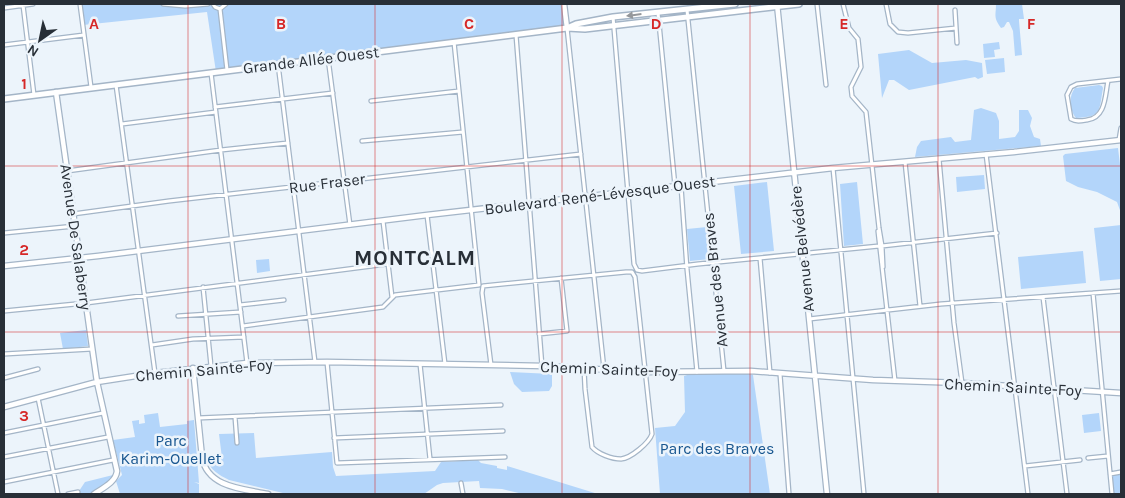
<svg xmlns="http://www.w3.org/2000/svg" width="1125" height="498" font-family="Karla,sans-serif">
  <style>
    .green { fill: #b3d5fa }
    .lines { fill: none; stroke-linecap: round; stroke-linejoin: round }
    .street-casing { stroke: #a4b5c7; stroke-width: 5.5 }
    .secondary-casing { stroke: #a4b5c7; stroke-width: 7 }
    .primary-casing { stroke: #a4b5c7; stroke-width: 8 }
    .street { stroke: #fff; stroke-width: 3 }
    .secondary { stroke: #fff; stroke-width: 4.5 }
    .primary { stroke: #fff; stroke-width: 5 }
    .oneway { fill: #94979b }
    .grid { fill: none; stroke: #d62828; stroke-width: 1; stroke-opacity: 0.55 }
    .labels { text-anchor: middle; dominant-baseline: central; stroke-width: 5; stroke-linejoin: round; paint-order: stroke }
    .street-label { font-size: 16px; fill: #282f37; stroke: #ecf4fb }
    .park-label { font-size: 16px; fill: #195790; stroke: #ecf4fb }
    .district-label { font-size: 21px; font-weight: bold; letter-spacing: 1px; fill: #282f37; stroke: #ecf4fb }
    .grid-label { font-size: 16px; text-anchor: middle; font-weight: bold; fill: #d62828; stroke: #ecf4fb; stroke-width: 5; stroke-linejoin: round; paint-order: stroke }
  </style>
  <rect width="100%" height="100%" fill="#ecf4fb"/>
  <path class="green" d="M80,4H563L566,29L216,72L207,12L83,25Z
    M996,4H1022L1024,19H1019V21L1022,55L1015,56L1013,31L1009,22H1007L1004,27L1001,28C993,17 996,16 996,4Z
    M999,42L1000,49L994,50L995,57L984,58L983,44Z
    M909,50L932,63L966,60L982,63L983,77L978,79L975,77L909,90L894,80H889L882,98L878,54Z
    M1004,58L1005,72L987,74L985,60Z
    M1099,85L1102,86L1103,88C1099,111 1102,117 1076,118C1070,111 1068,96 1075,88Z
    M981,108L996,113L999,121V139L1015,137L1019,131V110H1028L1032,118L1030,126L1034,137L1040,139L1041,146L915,157L917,147L921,141L951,137L955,142L971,140L974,110Z
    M1118,148L1121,173V213L1117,202L1097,192L1078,187L1066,181L1063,156L1065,154Z
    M984,175L985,189L957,192L956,177Z
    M767,182L774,251L741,254L734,186Z
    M857,182L863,244L844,246L840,184Z
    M1121,225V279L1100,281L1094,228Z
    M707,227L710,259L690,261L687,229Z
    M1083,251L1086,283L1021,289L1018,257Z
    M269,259L270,271L257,273L256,260Z
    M86,330L88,346L63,349L60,333Z
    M735,371L753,375L770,494H660L655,428L675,426L685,412L684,376L697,372Z
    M510,372L552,374V386L549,391L522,392L514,384Z
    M158,413L160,427L187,424V421L194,420L199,483L194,482L199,484V494H120L116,481L122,475L113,440L135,437L132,421L139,420V424L145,423L144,415Z
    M1099,413L1101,431L1084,433L1082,415Z
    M254,433L256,458L332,452L333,467L336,476L435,471L441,462L478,460L481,463L497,466V468L507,470V466L598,494H523L502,489L480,488L479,481L443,483L437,485L424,494H320V493L287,494L229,480C219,475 210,470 207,459L222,458L219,434Z
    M1121,472V494H1112L1110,474Z
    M113,475L111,481L94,494H77L85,482Z"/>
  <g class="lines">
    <g class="street-casing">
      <path id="street" d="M80,4L91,87
        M163,4L185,6L208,4
        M213,4L215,7L220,9L226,4
        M817,4L826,85
        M843,4L849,28L858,39L861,67L851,87L852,96L866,112L879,228L882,246L883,267
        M886,4L890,24L898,32L908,33L956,28
        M23,5L34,95
        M4,8L33,4
        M220,9L227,70
        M687,10L724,371
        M955,10L957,43
        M658,13L675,186
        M613,17L634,264L637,270L642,271L698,264L879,246
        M567,28L604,369
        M516,35L542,366
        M4,45L84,35
        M328,58L350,225
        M278,64L315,362
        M211,73L247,363
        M1108,81C1105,95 1106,118 1087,120C1081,121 1076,122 1071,119L1067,95L1071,87L1077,84L1121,79
        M116,85L155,373
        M371,101L459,91
        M215,107L333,93
        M122,124L216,112
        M1119,140L1121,128
        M362,141L463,132
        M986,154L1028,494
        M939,159L954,323L962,383
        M905,162L920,306
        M833,168L864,494
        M67,171L221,150L288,143
        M681,186L687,269L697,372
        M73,214L169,201L581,154
        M427,215L445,364
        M383,221L392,297
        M878,231L895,381
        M4,233L75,226
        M882,246L997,233
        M760,258L770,373
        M203,287L211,366
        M1093,293L1112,494
        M1043,297L1067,494
        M240,305L284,300
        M4,311L86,303L387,264
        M178,316L241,312
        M809,319L941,304L1121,291
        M243,326L383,307L395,295L479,285L454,42
        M539,334L567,331L561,278
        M152,345L193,339L244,337
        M4,354L92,349
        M327,362L337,463L505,457
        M420,364L430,459
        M491,365L482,293L483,286L626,272H632L635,277L652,434C649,443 631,458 621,459C612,459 598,454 592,447L585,389L584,368
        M780,374L789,494
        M4,378L38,369
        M38,398L58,494
        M235,417L237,443
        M198,418L501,405
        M4,433L103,413
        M334,438L503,431
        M4,457L108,437
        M1088,458L1108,456
        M1025,466L1080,460
        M1110,474L1121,472
        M4,482L113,460
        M461,483L463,494
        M68,494L78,492"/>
    </g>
    <g class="secondary-casing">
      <path id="secondary" d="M564,4L567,28
        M777,4L827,494
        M56,92L97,382L117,471C116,482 103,488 94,494
        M4,266L98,256L427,215L833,168L1014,152L1121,140
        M193,368L202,457C207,488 244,489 268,494
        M4,407L97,382L155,373L247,363L327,362L544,366L645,372L751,371L873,380L962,383L1121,393"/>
    </g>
    <g class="primary-casing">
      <path id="primary" d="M567,28L585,29L799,4
        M4,99L567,28L576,24L613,17L735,4"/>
    </g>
    <use href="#street" class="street"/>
    <use href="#secondary" class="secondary"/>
    <use href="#primary" class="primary"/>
  </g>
  <defs><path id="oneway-solid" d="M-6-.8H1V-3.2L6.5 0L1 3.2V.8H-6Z" transform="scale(1.25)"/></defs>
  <use class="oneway" href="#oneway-solid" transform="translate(634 15) rotate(173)"/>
  <path class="grid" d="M188,4V494M375,4V494M562,4V494M750,4V494M938,4V494M4,166H1121M4,332H1121"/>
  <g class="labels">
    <g class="street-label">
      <text transform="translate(311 60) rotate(-7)">Grande Allée Ouest</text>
      <text transform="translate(327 183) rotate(-7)">Rue Fraser</text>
      <text transform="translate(600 195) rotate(-7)">Boulevard René-Lévesque Ouest</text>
      <text transform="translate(76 237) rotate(82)">Avenue De Salaberry</text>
      <text transform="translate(802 249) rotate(-96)">Avenue Belvédère</text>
      <text transform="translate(715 280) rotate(-96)">Avenue des Braves</text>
      <text transform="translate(609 369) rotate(2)">Chemin Sainte-Foy</text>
      <text transform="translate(204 370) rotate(-5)">Chemin Sainte-Foy</text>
      <text transform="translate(1013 387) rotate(3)">Chemin Sainte-Foy</text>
    </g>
    <g class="park-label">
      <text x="171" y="440">Parc<tspan x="171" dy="18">Karim-Ouellet</tspan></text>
      <text x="717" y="448">Parc des Braves</text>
    </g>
    <g class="district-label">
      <text x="415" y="258">MONTCALM</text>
    </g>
  </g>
  <g class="grid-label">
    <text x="94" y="29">A</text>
    <text x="281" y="29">B</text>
    <text x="469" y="29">C</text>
    <text x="656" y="29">D</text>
    <text x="844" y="29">E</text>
    <text x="1031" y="29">F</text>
    <text x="24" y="89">1</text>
    <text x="24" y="255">2</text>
    <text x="24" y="421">3</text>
  </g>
  <rect width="1125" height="498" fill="none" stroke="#282f37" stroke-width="10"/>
  <g transform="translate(40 40) rotate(213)" stroke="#ecf4fb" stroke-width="4" paint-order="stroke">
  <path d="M0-4L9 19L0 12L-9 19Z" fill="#282f37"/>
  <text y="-8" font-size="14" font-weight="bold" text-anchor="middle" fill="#282f37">N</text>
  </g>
</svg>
